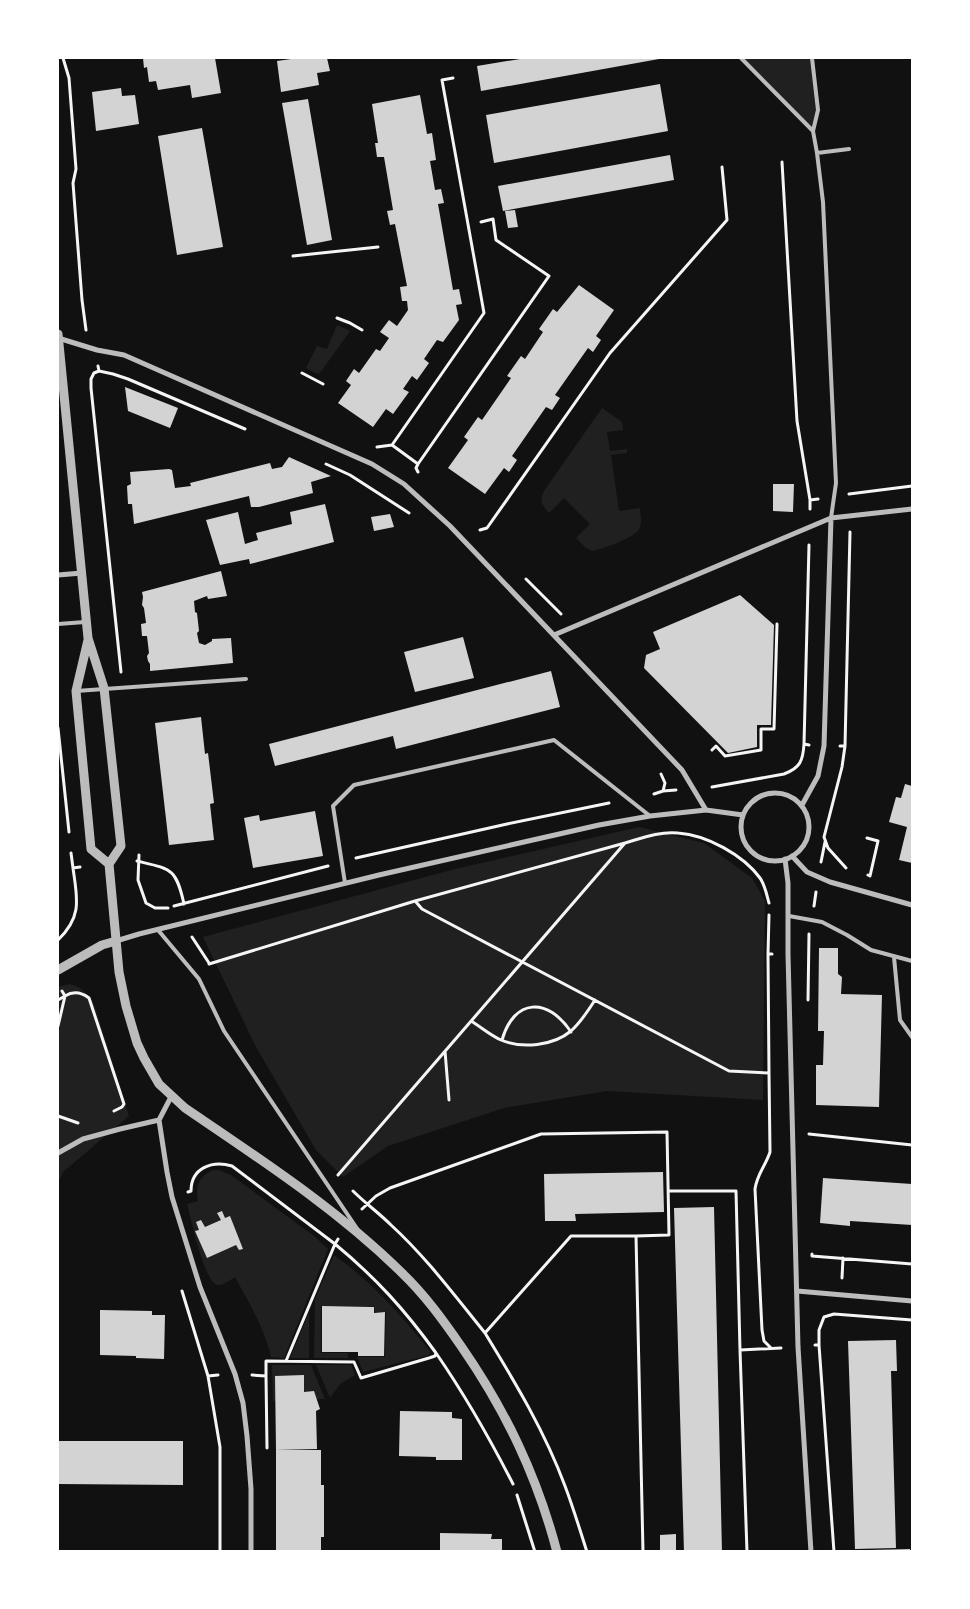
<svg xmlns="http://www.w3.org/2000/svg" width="970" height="1609" font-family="Poppins,sans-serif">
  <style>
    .green { fill: #202020 }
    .building { fill: #d3d3d3 }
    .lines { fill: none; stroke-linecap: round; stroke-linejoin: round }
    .path { stroke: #f5f5f5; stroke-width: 3 }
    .service { stroke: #bcbcbc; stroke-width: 4 }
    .minor { stroke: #bcbcbc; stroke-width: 5 }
    .tertiary { stroke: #bcbcbc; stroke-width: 9 }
  </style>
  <rect width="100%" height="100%" fill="#111"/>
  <path class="green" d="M741,58H812L818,110L813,131Z
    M337,325L350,331L320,373L317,374L306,368L317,346L327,349Z
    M602,408L622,422L623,430L607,432L610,451L627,449V453L611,455L619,511L640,508C640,514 643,523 639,529C634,538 603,549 592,551L585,547L576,538L590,524L564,498L549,513C542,505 539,501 544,491Z
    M639,827L704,843L752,878L765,901L763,1100L607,1091L504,1108L388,1146L343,1177L316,1150L256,1047L203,937L455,869Z
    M69,984C81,986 88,994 94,1004L129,1116L63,1172L58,1183V987Z
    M213,1170H219L231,1175L314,1236L328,1249L284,1358L271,1357C265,1329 249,1303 235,1277C230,1280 223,1286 217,1285C204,1281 191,1219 187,1204L198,1201C195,1186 199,1176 213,1170Z
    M334,1255C372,1282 401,1315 430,1351L429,1355L363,1372L357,1357H385L386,1312H375L374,1306H321V1353H348V1358H314L315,1299Z
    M309,1313V1358H290Z
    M272,1365H311L325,1399L273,1401Z
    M316,1365H351L355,1375L340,1384L330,1398Z"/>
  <path class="building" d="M143,58H215L221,93L192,98L190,85L158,90L156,81L149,82L147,67L144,68Z
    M298,58H327L330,71L317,73L319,85L281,92L277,61Z
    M526,58H659V59L481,91L477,66Z
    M660,84L668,131L494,163L486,115Z
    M121,88L122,96L135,95L139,124L96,131L92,92Z
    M420,95L427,134L432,133L436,160L430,161L435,190L441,189L444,203L438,204L453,290L459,289L462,304L456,305L459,320L443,342L437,340L424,359L429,363L417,380L412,376L403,389L409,392L393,414L386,409L373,427L338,403L351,385L346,381L354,369L359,373L376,349L380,351L389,338L380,332L389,320L397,326L408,310L407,301H402L400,287L407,286L395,224L390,225L387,211L393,210L384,157H377L375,143H378L372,104Z
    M308,99L332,240L307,245L282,103Z
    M202,128L223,247L177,255L158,136Z
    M670,155L674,180L503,211L498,186Z
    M515,210L518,227L508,228L505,211Z
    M579,285L614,310L596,336L601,340L593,352L588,348L555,395L560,398L552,410L546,407L512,456L517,460L509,472L504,468L485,494L448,468L468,440L464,437L478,417L482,420L511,378L507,376L521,356L525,359L543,332L539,329L553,309L557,312Z
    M125,387L178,408L170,428L128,411Z
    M289,457L331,476L311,482L313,493L259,507H251L249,496L134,524L132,504H128L127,486L131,484L130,472L169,469L172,470L175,488L191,486L190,483L270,463L272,469L282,467Z
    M773,484H794L793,512L773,511Z
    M325,504L334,542L250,564L249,559L220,565L206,520L238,512L245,544L258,540L256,533L292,524L290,512Z
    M390,514L394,527L374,531L371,517Z
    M221,571L227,596L208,599L207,596L194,601L195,612L197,613L199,631L197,633L199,643L205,645L212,641V639L231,638L233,663L150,671V664L148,661L147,656L149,653L147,636H142L141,624L146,623L144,608L142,605L143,597L142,592Z
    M740,595L774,625L771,725H757V747L728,753L644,668L646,655L660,649L653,632Z
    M463,637L474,678L415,692L404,652Z
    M551,671L560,707L396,749L393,736L275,766L269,744Z
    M201,717L205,754L208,753L214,803L210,804L214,840L169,845L155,723Z
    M905,784L912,786V863L899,860L907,827L889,822L896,797L901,798Z
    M315,811L323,856L253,868L244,818L259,815L260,821Z
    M819,948H838V974L842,977L841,994L882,995L879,1107L816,1105V1065H823L824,1031H818Z
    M663,1172L664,1212L575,1214L576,1221H545L544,1174Z
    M823,1178L912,1184V1225L850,1221V1226L820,1223Z
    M714,1207L722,1552H684L674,1208Z
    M222,1211L225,1218L230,1216L243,1249L239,1250L236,1245L207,1258L195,1231L199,1230L196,1222L201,1220L205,1227L221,1220L217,1213Z
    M322,1306L374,1307V1313L385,1312L384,1356H358V1352H322Z
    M100,1310L152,1311V1315H165L164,1359L136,1358V1356L100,1355Z
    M896,1340L897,1371H891L896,1548L855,1549L848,1341Z
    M304,1375V1392L314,1391L320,1409L316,1411L317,1449L276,1450L275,1376Z
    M400,1411L452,1412V1418L462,1419V1460H436V1457L399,1456Z
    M58,1441H183V1485L58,1484Z
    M276,1450H321V1485H324V1537H321V1552H276Z
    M440,1533L492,1534L491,1539H502V1552H440Z
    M676,1534V1552H660V1535Z
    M910,1549V1552H869V1550Z"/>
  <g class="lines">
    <path class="path" d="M63,58L69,78L76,169L73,183L82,300L86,330
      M782,162L797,421L810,500
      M293,256L378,247
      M337,318L350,323L362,330
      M98,366L99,371L94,373L91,379V388L121,672
      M99,371L113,374L128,379L245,429
      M302,373L323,384
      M392,445L484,313L442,80L453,78
      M377,447L392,445L418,464L416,468L418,472
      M326,464L350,475L409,513
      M418,464L549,276L496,240L493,219L481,222
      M849,494L912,486
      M810,509V500L818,499
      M480,530L487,528L610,353L727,220L722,167
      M526,579L561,614
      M58,728L69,832
      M804,744L809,545
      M840,746H845L850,532
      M845,746L842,767L824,837L828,848L846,868
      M712,750L716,746L725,756L761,750V729H774L777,624
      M712,787L784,774C800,768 803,761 804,744L809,745
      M663,791L676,790
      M654,794L663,791L665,783L661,774
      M867,838L878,841L870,876L868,875
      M625,843C642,838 660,831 678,833C707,835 743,855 760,878C765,885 767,896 769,903
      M71,853L73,868
      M139,855L138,880L146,903L155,908H168
      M356,858L507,824L609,803
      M137,861C171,869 176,868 184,904
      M821,862L825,842
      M416,902L422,909L729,1071L769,1073L768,954H772
      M174,906L328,866
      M814,906L816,892
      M192,937L209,963
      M58,940C83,916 77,898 73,868L80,867
      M768,954L769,915
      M209,964L415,901L625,843L338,1175
      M58,1000L65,996L62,991
      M808,1000L809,934
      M471,1021C481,1027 490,1035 501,1040C522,1049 553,1046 571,1031C581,1022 588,1011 595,1000
      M58,1026L65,996C73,991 81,992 89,998L124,1104L122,1107L114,1111
      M502,1040C514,998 548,997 571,1032
      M445,1051L449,1100
      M769,1073L770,1152C766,1165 757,1174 755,1189L762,1330L764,1341L771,1348
      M58,1116L78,1123
      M809,1134L912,1145
      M353,1191C365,1203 379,1213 391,1225C426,1257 455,1296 485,1333
      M668,1191H736L740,1350
      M188,1192L191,1191C191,1168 212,1160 232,1166L335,1244L338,1239
      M362,1209L376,1196L390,1188L541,1134L667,1132L669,1235L636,1236
      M812,1254V1256L912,1264
      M842,1278L843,1258
      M182,1291L208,1376L218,1375
      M815,1345H819L834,1552
      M819,1345V1330L824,1317L834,1314L912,1320
      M436,1353C465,1395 490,1439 513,1484
      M252,1375L266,1376V1361L354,1362L361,1378L429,1358L435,1356L436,1353C405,1310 376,1278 335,1244L286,1361
      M208,1376L220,1447V1552
      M266,1376L267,1448
      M517,1495L535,1552
      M587,1552C580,1530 573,1507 565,1486C545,1432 515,1382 485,1333L571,1236H636L643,1552
      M747,1552L740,1350L781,1348"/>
    <path class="service" d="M741,58L813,131L817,153L823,202L836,483L831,518
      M812,58L818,110L813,131
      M817,153L849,149
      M58,624L85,622
      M76,691L246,679
      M345,883L333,806L354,785L554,740L650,816
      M789,916L822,922L847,935L871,950L912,961
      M158,930L199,979L224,1031L358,1230
      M894,957L900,1020L912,1037"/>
    <path class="minor" d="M58,338L97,350L124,355L372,464L404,484L450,526L682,770L706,810
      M58,575L82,573
      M554,635L831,518L912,509
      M741 827a34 34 0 1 1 68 0a34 34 0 1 1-68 0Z
      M802,805L818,776L824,746L831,518
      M792,856L807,872L830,882L912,905
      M785,859L788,883V954L798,1347L811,1552
      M116,941L139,934L379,875L599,825L650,816L706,810L743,815
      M171,1097L159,1120L167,1172L172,1197L200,1287L235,1374L243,1403L247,1436L251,1489V1552
      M58,1153L83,1139L120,1129L159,1120
      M797,1291L912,1301"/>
    <path class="tertiary" d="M58,334L88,638L104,688L121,846L109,864L119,972L126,1006L137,1043L144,1058L159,1084L185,1108C260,1159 337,1209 402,1273C425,1295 443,1320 461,1346C506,1411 537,1476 557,1552
      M88,640L76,691L91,849L109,864
      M58,970L102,945L116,941"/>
  </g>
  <rect width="970" height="1609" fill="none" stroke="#ffffff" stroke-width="118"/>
</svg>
